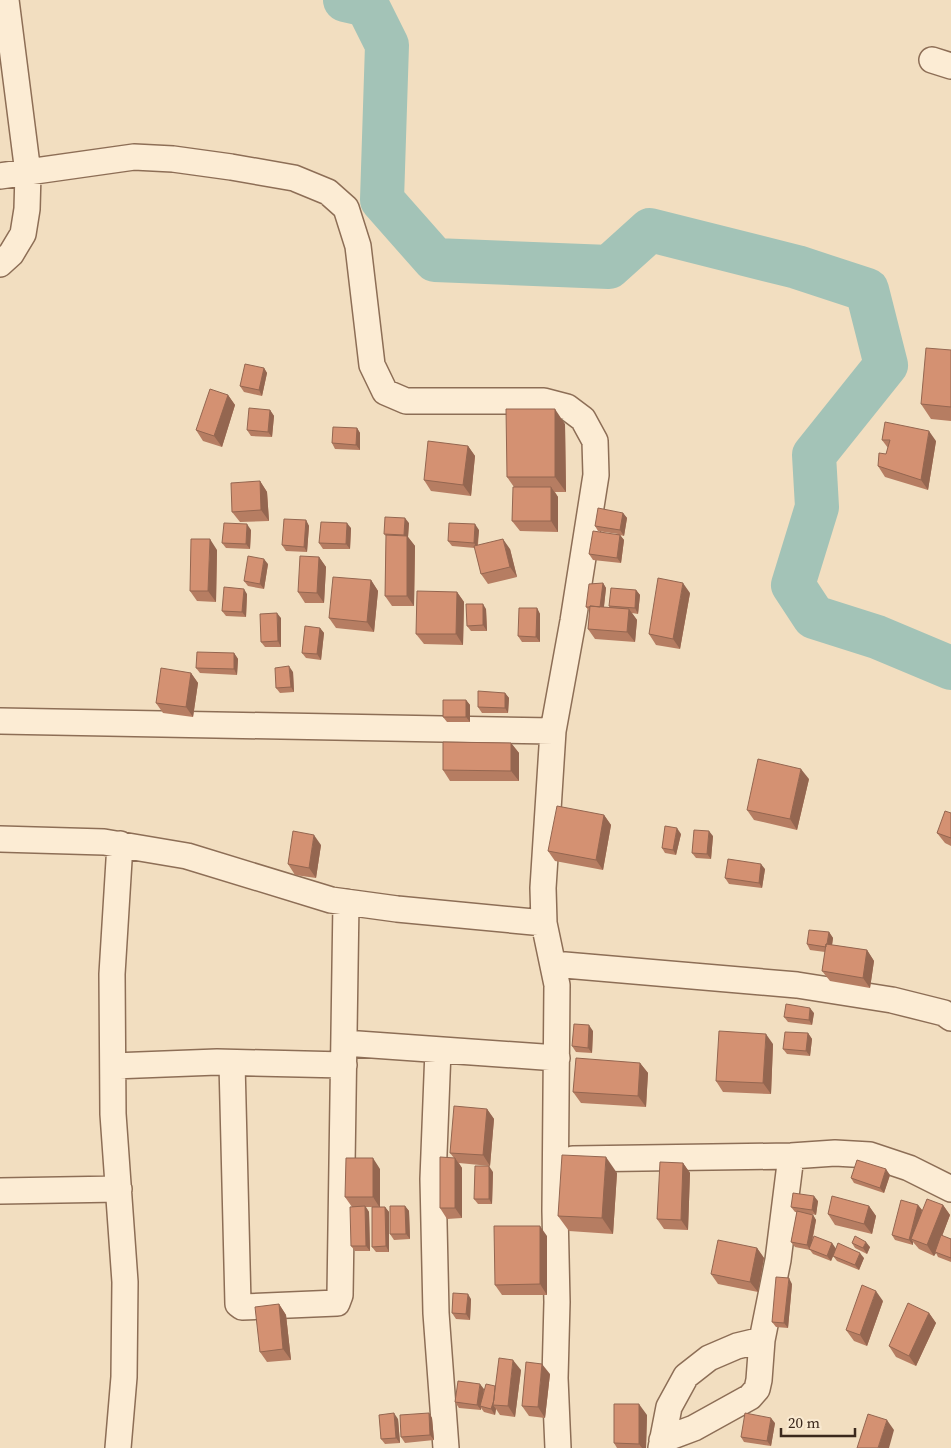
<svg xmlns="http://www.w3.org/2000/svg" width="951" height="1448" font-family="'Source Serif 4',serif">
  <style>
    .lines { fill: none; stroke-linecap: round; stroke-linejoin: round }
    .river { stroke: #a3c3b7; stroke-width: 44 }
    .minor-casing { stroke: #8d6e56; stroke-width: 28 }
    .minor { stroke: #fcecd4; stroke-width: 25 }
    .wall { fill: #b67d62 }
    .shaded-wall { fill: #946650 }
    .building { fill: #d49172; stroke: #946650 }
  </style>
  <rect width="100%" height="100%" fill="#f2dec0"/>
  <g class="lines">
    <path class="river" d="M345,0L367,5L387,45L382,200L435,260L609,267L650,230L797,267L867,290L886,365L814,455L817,507L793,585L814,617L877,637L951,668"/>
    <g class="minor-casing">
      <path id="minor" d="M932,60L951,66
        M0,176L134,157L173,159L231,167L294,178L328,192L346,208L358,246L372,365L385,392L406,401H544L567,407L583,419L595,441L596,475L573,621L553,731L543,888L544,923L557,985L555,1211L557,1302L555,1378L558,1448
        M0,264L11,254L23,234L27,209L28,173L6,0
        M0,721L553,731
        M0,839L104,842L187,856L331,900L397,909L544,923
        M553,964L797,985L892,1000L944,1013L951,1018
        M344,1043L557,1058
        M438,1050L433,1179L436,1313L446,1448
        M232,1063L238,1304L242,1307L337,1303L340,1295L346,902
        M113,1066L217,1062L344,1065
        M573,1159L791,1156L835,1153L870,1155L909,1168L951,1189
        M0,1191L119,1189
        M662,1440L694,1428L750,1397L757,1389L759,1380L762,1340L778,1260L791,1156
        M118,1448L124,1377L125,1282L113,1114L112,974L120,844
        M661,1448L669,1407L686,1376L709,1358L737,1346L762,1340"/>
    </g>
    <use href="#minor" class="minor"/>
  </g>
  <path class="wall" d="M951,350V421L931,419L921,404Z
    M264,368L267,373L262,396L244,392L240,386Z
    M228,395L235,405L222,447L203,441L196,430Z
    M270,410L274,416L272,437L251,436L247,430Z
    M565,424L566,492H555L558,497V532L520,531L512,521L514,487L507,477Z
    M357,428L360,433V450L335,449L332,443Z
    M882,440L936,441L928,490L885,477L878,466L886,454L888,448Z
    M468,446L475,456L471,496L431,491L424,480Z
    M260,481L267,492L269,521L240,522L232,512Z
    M623,513L627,518L624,536L620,535L624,540L621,563L593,560L589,554L618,534L598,531L595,526Z
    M306,520L309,526L307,552L286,551L282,545Z
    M409,523L408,537L415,546L414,606H392L385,596L386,536L384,534Z
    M351,528L350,549H323L319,543Z
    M251,530L250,549L226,548L222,543Z
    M479,530L478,545L510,549L517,577L488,584L481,574L475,548L452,546L448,541Z
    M217,550L216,602L197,601L190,591Z
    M319,557L326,567L324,603H305L298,592Z
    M268,564L264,589L248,586L244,581Z
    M371,580L378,591L374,632L336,628L329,618Z
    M603,583L606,588L604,607L610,608L609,606L636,590L640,595L638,614L632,613L637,620L635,642L595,639L588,629L590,612L586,607Z
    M457,592L464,602L463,645L424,644L416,634Z
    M690,593L680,649L656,645L649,634Z
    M247,594L246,617L226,616L222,611Z
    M537,608L540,614V642H522L518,636Z
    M486,609L487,631H471L467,626Z
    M281,618V647H265L261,642Z
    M320,628L324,633L321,660L306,658L302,653Z
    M234,653L238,659L237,675L200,673L196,668Z
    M293,672L294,692L280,693L276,688Z
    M191,673L198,683L193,717L163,713L156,703Z
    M505,693L509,698L508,713H482L478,707Z
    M466,700L470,705V722H447L443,717Z
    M511,743L519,753V781H450L443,770Z
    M809,779L797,830L754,820L747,810Z
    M951,813V846L945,843L937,833Z
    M604,815L611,825L603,870L555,861L548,851Z
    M681,834L676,855L665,853L662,848Z
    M713,836L711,859L696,858L692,853Z
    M321,845L316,878L295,875L288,864Z
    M765,869L762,888L729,884L725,878Z
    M829,932L833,938L832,945L867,950L874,961L870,988L830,981L822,971L825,952L810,950L807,944Z
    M814,1013L812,1025L788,1022L784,1017Z
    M593,1031L592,1053L576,1052L572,1046Z
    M808,1033L812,1039L810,1056L787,1054L783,1049Z
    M773,1044L771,1094L723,1092L716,1081Z
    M640,1063L648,1073L646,1107L581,1103L573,1092Z
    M487,1109L494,1119L490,1166L459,1163L462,1168V1218L447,1219L440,1208L454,1158L450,1153Z
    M683,1163L690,1173L688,1230L664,1229L657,1219Z
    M380,1169V1207H385L389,1212V1252H376L372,1247V1207H366L369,1212L370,1251H355L351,1246L352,1207L345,1197Z
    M493,1172L492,1204H478L474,1199Z
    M617,1173L613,1234L569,1231L558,1216Z
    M890,1175L884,1193L854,1183L851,1178Z
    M818,1201L816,1215L811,1214L813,1215L816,1220L812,1243H832L836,1249L831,1261L813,1254L810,1250L795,1247L791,1242L797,1212H795L791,1207Z
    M918,1205L922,1210L921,1215L943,1205L950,1215L942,1236L951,1239V1262L938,1257L936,1253L934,1256L919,1249L913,1242V1245L895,1240L892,1235Z
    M405,1206L409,1211L410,1239L394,1240L390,1234Z
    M869,1206L876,1216L872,1234L835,1225L828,1214Z
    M547,1236V1295H502L495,1285Z
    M852,1243L870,1247L867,1254L855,1248Z
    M757,1248L764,1258L758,1292L718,1284L711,1274Z
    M833,1256L864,1258L859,1270L837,1261Z
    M792,1284L788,1328L776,1327L772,1322Z
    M471,1299L470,1320L456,1319L452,1313Z
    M883,1301L867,1346L854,1341L846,1330Z
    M279,1304L286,1315L291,1360L267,1362L260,1352Z
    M929,1313L936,1323L916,1366L896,1357L889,1346Z
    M521,1370L515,1417L500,1415L496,1409L495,1415L484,1412L481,1408V1410L459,1408L455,1402L484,1389L483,1397Z
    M550,1374L545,1418L529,1416L522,1406Z
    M429,1413L432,1418L434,1440L405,1443L401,1437Z
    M647,1415L646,1448H617L614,1443Z
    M398,1419L400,1443L385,1444L381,1439Z
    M775,1423L771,1446L744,1442L741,1437Z"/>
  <path class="shaded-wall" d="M264,368L267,373L262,396L259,390Z
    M228,395L235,405L222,447L214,436Z
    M555,409L565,424L566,492L555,477Z
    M270,410L274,416L272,437L268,432Z
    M357,428L360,433V450L356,445Z
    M929,431L936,441L928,490L921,480Z
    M468,446L475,456L471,496L463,485Z
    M260,481L267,492L269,521L261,510Z
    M551,487L558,497V532L551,521Z
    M623,513L627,518L624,536L620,530Z
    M405,518L409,523L408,537L415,546L414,606L407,596L404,535Z
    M306,520L309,526L307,552L304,547Z
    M347,523L351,528L350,549L346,544Z
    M247,524L251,530L250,549L246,544Z
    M475,524L479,530L477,548L474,543Z
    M620,535L624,540L621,563L617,558Z
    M210,539L217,550L216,602L208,591Z
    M503,539L510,549L517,577L510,567Z
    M319,557L326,567L324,603L317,593Z
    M264,559L268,564L264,589L260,584Z
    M371,580L378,591L374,632L367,622Z
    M603,583L606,588L603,614L600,608Z
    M683,583L690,593L680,649L673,639Z
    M244,589L247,594L246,617L242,612Z
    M636,590L640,595L638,614L635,608Z
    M457,592L464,602L463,645L456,634Z
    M483,604L486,609L487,631L483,625Z
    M537,608L540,614V642L536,637Z
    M629,609L637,620L635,642L627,632Z
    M277,613L281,618V647L278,641Z
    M320,628L324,633L321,660L317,654Z
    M234,653L238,659L237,675L234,669Z
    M289,666L293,672L294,692L291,687Z
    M191,673L198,683L193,717L186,707Z
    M505,693L509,698L508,713L505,708Z
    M466,700L470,705V722L466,717Z
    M511,743L519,753V781L511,771Z
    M801,769L809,779L797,830L790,819Z
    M604,815L611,825L603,870L596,860Z
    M677,828L681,834L676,855L673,850Z
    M709,831L713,836L711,859L707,854Z
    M314,835L321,845L316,878L309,868Z
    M761,864L765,869L762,888L759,883Z
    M829,932L833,938L831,952L827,947Z
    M867,950L874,961L870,988L863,978Z
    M810,1008L814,1013L812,1025L809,1020Z
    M589,1025L593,1031L592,1053L588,1048Z
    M808,1033L812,1039L810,1056L806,1051Z
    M766,1034L773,1044L771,1094L763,1083Z
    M640,1063L648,1073L646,1107L638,1096Z
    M487,1109L494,1119L490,1166L483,1155Z
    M606,1157L617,1173L613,1234L602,1218Z
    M373,1158L380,1169V1208L373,1197Z
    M455,1158L462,1168V1218L455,1208Z
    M683,1163L690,1173L688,1230L681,1220Z
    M489,1166L493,1172L492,1204L489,1199Z
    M886,1169L890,1175L884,1193L880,1188Z
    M814,1196L818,1201L816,1215L812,1210Z
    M918,1205L922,1210L914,1240L911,1239L913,1242V1245L909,1240Z
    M943,1205L950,1215L936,1252H935L936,1253L934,1256L927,1245Z
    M365,1206L369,1212L370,1251L366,1246Z
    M405,1206L409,1211L410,1239L406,1234Z
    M869,1206L876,1216L872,1234L864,1224Z
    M385,1207L389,1212V1252L386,1246Z
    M813,1215L816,1220L810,1250L807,1245Z
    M540,1226L547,1236V1295L540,1284Z
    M866,1242L870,1247L867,1254L863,1248Z
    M832,1243L836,1249L831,1261L827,1256Z
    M757,1248L764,1258L758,1292L750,1282Z
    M860,1253L864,1258L859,1270L855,1265Z
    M789,1278L792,1284L788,1328L784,1323Z
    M876,1291L883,1301L867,1346L860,1335Z
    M468,1294L471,1299L470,1320L466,1314Z
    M279,1304L286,1315L291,1360L283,1349Z
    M929,1313L936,1323L916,1366L909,1356Z
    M513,1360L521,1370L515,1417L508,1406Z
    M542,1364L550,1374L545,1418L538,1407Z
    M480,1384L484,1389L481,1407L480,1406L481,1408V1410L477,1405Z
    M497,1387L493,1405L496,1409L495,1415L491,1409Z
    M639,1404L647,1415L646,1448H642L639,1444Z
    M394,1413L398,1419L400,1443L396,1438Z
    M429,1413L432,1418L434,1440L430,1435Z
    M771,1418L775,1423L771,1446L767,1441Z
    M887,1420L894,1430L889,1448H878Z"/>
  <path class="building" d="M926,348L951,350V407L921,404Z
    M245,364L264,368L259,390L240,386Z
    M210,389L228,395L214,436L196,430Z
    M249,408L270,410L268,432L247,430Z
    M506,409H555V477H507Z
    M885,422L929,431L921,480L878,466L879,453L886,454L890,440H882Z
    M333,427L357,428L356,445L332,443Z
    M428,441L468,446L463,485L424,480Z
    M260,481L261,510L232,512L231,483Z
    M513,487H551V521H512Z
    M598,508L623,513L620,530L595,526Z
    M385,517L405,518L404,535L384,534Z
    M284,519L306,520L304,547L282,545Z
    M321,522L347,523L346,544L319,543Z
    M224,523L247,524L246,544L222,543Z
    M449,523L475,524L474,543L448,541Z
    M593,531L620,535L617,558L589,554Z
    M386,535L407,536V596H385Z
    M191,539H210L208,591H190Z
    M503,539L510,567L481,574L474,546Z
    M248,556L264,559L260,584L244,581Z
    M300,556L319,557L317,593L298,592Z
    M333,577L371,580L367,622L329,618Z
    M658,578L683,583L673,639L649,634Z
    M603,583L600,607L590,606V607H586L589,584Z
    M224,587L244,589L242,612L222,611Z
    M611,588L636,590L635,608L609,606Z
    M417,591L457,592L456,634H416Z
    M466,604H483V625L467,626Z
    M590,606L629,609L627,632L588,629Z
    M519,608H537L536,637L518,636Z
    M277,613L278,641L261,642L260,614Z
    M305,626L320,628L317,654L302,653Z
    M197,652L234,653V669L196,668Z
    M289,666L291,687L276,688L275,668Z
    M161,668L191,673L186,707L156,703Z
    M478,691L505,693V708L478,707Z
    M443,700H466V717H443Z
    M443,742L511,743V771L443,770Z
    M758,759L801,769L790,819L747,810Z
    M557,806L604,815L596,860L548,851Z
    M945,811L951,813V838L937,833Z
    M665,826L677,828L673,850L662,848Z
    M694,830L709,831L707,854L692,853Z
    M293,831L314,835L309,868L288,864Z
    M728,859L761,864L759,883L725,878Z
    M809,930L829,932L827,944H826V947L807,944Z
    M826,944L867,950L863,978L822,971Z
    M786,1004L810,1008L809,1020L784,1017Z
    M574,1024L589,1025L588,1048L572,1046Z
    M719,1031L766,1034L763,1083L716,1081Z
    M785,1032L808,1033L806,1051L783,1049Z
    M576,1058L640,1063L638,1096L573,1092Z
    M454,1106L487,1109L483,1155L450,1153Z
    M562,1155L606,1157L602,1218L558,1216Z
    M440,1157L455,1158V1208H440Z
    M346,1158H373V1197H345Z
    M857,1160L886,1169L880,1188L851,1178Z
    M660,1162L683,1163L681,1220L657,1219Z
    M475,1166H489V1199H474Z
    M793,1193L814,1196L812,1210L791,1207Z
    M832,1196L869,1206L864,1224L828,1214Z
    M927,1199L943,1205L927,1245L911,1239Z
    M901,1200L918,1205L909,1240L892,1235Z
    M365,1206L366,1246H351L350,1207Z
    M390,1206H405L406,1234H390Z
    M372,1207H385L386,1246L372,1247Z
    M797,1211L813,1215L807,1245L791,1242Z
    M494,1226H540V1284L495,1285Z
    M941,1235L951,1239V1258L935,1252Z
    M814,1236L832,1243L827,1256L809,1249Z
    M855,1236L866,1242L863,1248L852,1243Z
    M718,1240L757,1248L750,1282L711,1274Z
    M838,1243L860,1253L855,1265L833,1256Z
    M776,1277L789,1278L784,1323L772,1322Z
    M862,1285L876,1291L860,1335L846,1330Z
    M453,1293L468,1294L466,1314L452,1313Z
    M908,1303L929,1313L909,1356L889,1346Z
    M279,1304L283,1349L260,1352L255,1307Z
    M499,1358L513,1360L508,1406L493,1405Z
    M526,1362L542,1364L538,1407L522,1406Z
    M458,1381L480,1384L477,1405L455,1402Z
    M486,1384L495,1386L494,1400L491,1409L480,1406Z
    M614,1404H639V1444L614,1443Z
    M394,1413L396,1438L381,1439L379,1415Z
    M429,1413L430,1435L401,1437L400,1415Z
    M745,1413L771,1418L767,1441L741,1437Z
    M868,1414L887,1420L878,1448H857Z"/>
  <path d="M781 1428v8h74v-8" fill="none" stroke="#3b281c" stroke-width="2.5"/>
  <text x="788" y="1428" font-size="15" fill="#3b281c" stroke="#f9e9d0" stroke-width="4" paint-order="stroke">20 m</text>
</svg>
